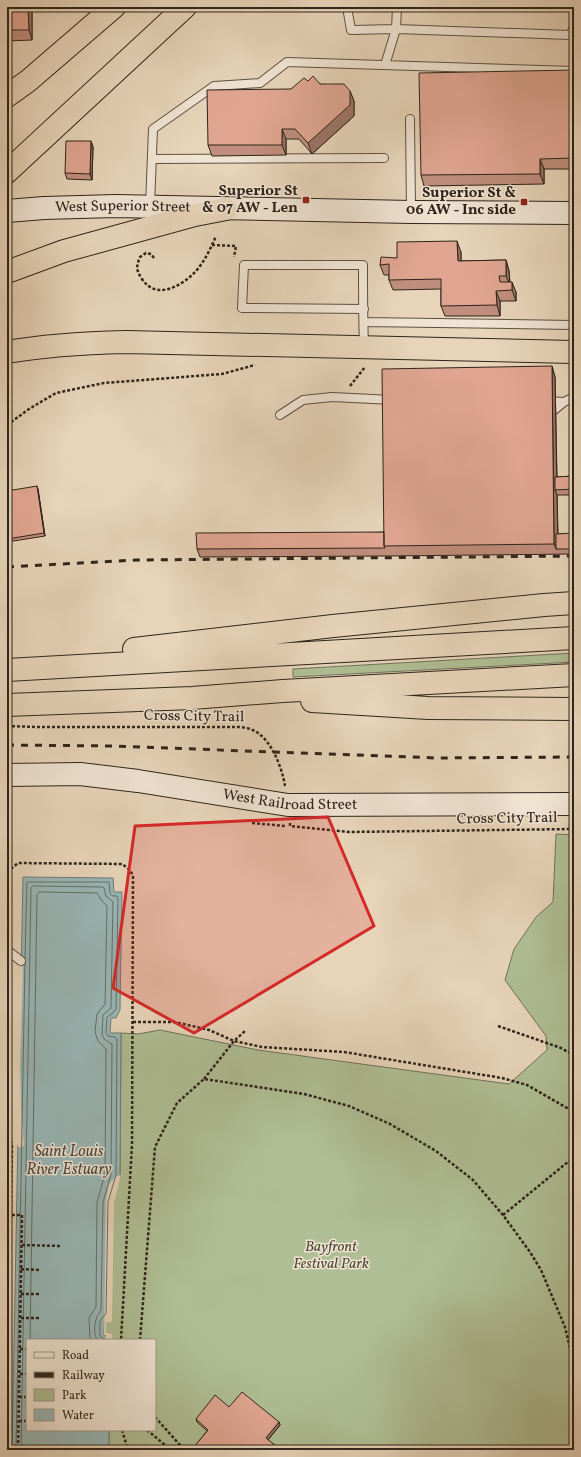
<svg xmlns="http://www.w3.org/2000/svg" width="581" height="1457" font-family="Vollkorn,serif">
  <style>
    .green { fill: #afbe94; stroke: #6f7158 }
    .water { fill: #98b7b7; stroke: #6e7c79 }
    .pier { fill: #e7d4b9 }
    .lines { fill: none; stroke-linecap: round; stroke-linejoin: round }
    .shore { stroke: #646e69; stroke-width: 1 }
    .lane-casing { stroke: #5d5042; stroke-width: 10 }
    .secondary-casing { stroke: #2f241b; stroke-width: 24 }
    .highway-casing { stroke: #2f241b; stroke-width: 24 }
    .path { stroke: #2f241b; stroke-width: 2.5; stroke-dasharray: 3 2; stroke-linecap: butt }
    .lane { stroke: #efe3d2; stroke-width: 8 }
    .secondary { stroke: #efe3d2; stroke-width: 22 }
    .highway { stroke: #e7d4b9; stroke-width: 22 }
    .rail { stroke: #2f241b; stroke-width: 3; stroke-dasharray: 7 7; stroke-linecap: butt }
    .wall { fill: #c08e7d; stroke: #2f241b }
    .shaded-wall { fill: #9c7466; stroke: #2f241b }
    .building { fill: #dfa591; stroke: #2f241b }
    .marked { fill: #d62828; fill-opacity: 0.2; stroke: #d62828; stroke-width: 3; stroke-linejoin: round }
    .poi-dot { fill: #8f2418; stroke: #efe3d2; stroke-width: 1.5 }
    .labels { text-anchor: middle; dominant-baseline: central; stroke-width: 3; stroke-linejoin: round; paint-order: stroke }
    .poi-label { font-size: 15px; font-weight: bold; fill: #2f241b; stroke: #efe3d2; text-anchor: end }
    .street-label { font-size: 15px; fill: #2f241b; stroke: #efe3d2 }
    .park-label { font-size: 15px; font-style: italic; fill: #4f4a39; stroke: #efe3d2 }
    .water-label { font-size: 16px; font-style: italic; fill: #494942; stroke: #efe3d2 }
  </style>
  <rect width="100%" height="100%" fill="#e7d4b9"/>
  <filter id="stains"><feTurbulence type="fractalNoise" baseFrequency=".005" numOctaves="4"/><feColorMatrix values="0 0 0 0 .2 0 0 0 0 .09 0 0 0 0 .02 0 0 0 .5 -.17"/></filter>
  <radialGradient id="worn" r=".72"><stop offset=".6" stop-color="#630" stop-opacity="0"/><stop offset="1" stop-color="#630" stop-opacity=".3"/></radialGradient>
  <path class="green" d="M574,653V662L293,677V669Z
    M556,834L574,835V1450H109V1430H155V1340H110L104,1335L112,1202L120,1176L121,1033L138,1034L160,1030L258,1050L509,1084L547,1050L546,1036L505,980L514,949L536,917L553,902Z"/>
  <path class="water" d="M23,877L113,878L114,892H122L120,1010L116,1018H111L110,1033H121L120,1176L112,1202L105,1320L104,1335H110V1340H27V1430H109V1450H12Z"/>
  <path class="pier" d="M19,965L23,967L20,1069L21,1109L24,1145L22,1147H18L16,1140Z
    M121,1175L114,1203L112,1320L111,1322H106V1333L112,1334V1340H106V1335H104L106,1199L109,1184L115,1177Z"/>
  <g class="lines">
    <path class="shore" d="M25,959L27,882H109L110,894L113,896H117L118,898L116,1009L113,1013L107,1017L106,1033L108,1036L115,1037L117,1039L116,1175L108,1202L106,1314C98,1320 100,1325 100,1336L106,1340
      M30,1340L37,894L39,892L97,893L102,901L107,906L105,1004L97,1014L95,1032L98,1041L106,1049L105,1174L97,1202L96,1307L89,1318L90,1340
      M16,1450L25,963
      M21,1450L31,888L33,886L103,887L104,888L106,896L113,902L111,1008L103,1015L102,1035L105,1040L112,1044L111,1175L103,1202L101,1310C95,1318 92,1330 97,1340"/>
    <g class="lane-casing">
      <path id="lane" d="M347,7L351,30L396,29L570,35L574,28
        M385,65L396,29L397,7
        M410,119L411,211
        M152,159L384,158
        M150,206L153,129L214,86L260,83L287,62L574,71
        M364,309L242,308L244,265H363C363,292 363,319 364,346
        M364,322L574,325
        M546,401L564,402
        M280,415L303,400L332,397L393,400
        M548,415L564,402L574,397
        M7,950L21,961"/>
    </g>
    <g class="secondary-casing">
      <g id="secondary">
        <path id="s1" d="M7,211L44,208L115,206L411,212L574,213"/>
        <path id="s2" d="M7,775L80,774L138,781L288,805L574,804"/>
      </g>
    </g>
    <g class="highway-casing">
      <path id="highway" d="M7,96L28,81L114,7
        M7,172L185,7
        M7,272L64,251L195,215L226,209
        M7,352C47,345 86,343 126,342L574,352
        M134,649L333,626L544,605L574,603
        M7,670L574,638
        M312,701L428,708L574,709
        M7,705L192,698L283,691L574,675"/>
    </g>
    <path class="path" d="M212,245L236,246L234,257
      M154,258L151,254L146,253L140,257C136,267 136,270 142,279C155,299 178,288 192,275C203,265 210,250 216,236
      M350,386L365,367
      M7,425L29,409L56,393L104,383L222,374L255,365
      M7,726L38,727H234C239,727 245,727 250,729C270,735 282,767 285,786
      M252,823L285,826
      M290,823V826L349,832L574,829
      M7,872L18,863L122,864L130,870L133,876L132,1145L121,1340
      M7,983V985
      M133,1022H175L209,1030L234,1041L262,1047L344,1052L502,1078L527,1085L574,1112
      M498,1026L561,1048L570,1053
      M204,1079L234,1041L245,1031
      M7,1126L12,1145L7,1450
      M7,1215H22L18,1450
      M503,1215L574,1157
      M22,1245L60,1246
      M21,1269L41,1270
      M21,1294H40
      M21,1318H40
      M140,1340L155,1147L177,1103L204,1079L304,1094L349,1106L390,1124L436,1151L473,1180L503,1215L530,1252L541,1270L565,1327L574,1365
      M20,1349H27
      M20,1374H27
      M19,1397H27
      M155,1417L179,1444L186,1450
      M19,1421H27
      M122,1430L128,1450
      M147,1430L171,1450
      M337,1449V1450
      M384,1450L429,1447L439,1450"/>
    <use href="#lane" class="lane"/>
    <use href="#secondary" class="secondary"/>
    <use href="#highway" class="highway"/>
    <path class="rail" d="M7,567L136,560L574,556
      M7,745L112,746L437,758L574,757"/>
  </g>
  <path class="wall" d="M7,7H32V40L7,41Z
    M574,70V169H544V184L424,186L421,175Z
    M320,84L350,91L354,101V116L312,154L299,139H286V155L212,156L208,145L291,89Z
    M91,141L93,147L92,180L67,179L65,173Z
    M461,252V261L506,260L509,271L510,282L516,292V301H500V316H445L441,306V289L393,290L389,280V275H384L380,265L397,258Z
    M552,366L555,377L557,477L574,476V495H557L558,534H574V554L388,556L200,557L197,549L384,532Z
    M38,489L45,536L7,542V491Z
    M229,1407L279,1422L280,1425L268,1440L281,1450H195L194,1447L207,1431L197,1422L196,1419Z"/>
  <path class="shaded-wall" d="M28,7H32V40L29,30Z
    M350,91L354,101V116L312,154L308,143Z
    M282,129L286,139V155L282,145Z
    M91,141L93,147L92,180L90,174Z
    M540,159L544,169V184L540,174Z
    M457,241L461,252V272L458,261Z
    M506,260L509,271L510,286L506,276Z
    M512,282L516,292V301L512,290Z
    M496,291L500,301V316L497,305Z
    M552,366L555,377L557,490H555L557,495L558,549H556L554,544Z
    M37,486L38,489L45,536L44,533Z
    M279,1422L280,1425L267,1441L266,1438Z"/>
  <path class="building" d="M7,7H28L29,30H7Z
    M574,70V158L540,159V174L421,175L419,73Z
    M313,76L320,84H344L350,91V105L308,143L295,129H282V145H208L207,90L291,89L304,78L308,81Z
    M66,141H91L90,174L65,173Z
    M457,241L458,261L506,260V276H499L500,282H512V290L496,291L497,305L441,306V279L389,280V264L380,265L381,257L397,258V242Z
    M552,366L554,544L384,546L382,369Z
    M574,476V489L555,490V477Z
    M37,486L44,533L7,539V491Z
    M384,532V546L385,548L197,549L196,533Z
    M574,533V549H556V534Z
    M573,844H574V850L572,849Z
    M242,1392L279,1422L266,1438L281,1450H197L194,1447L208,1430L196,1419L215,1395L229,1407Z"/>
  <path class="marked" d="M328,817L374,926L194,1033L113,988L135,826Z"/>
  <g class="poi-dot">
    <rect x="302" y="196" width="8" height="8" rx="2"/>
    <rect x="520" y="198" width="8" height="8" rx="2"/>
  </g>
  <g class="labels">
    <g class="poi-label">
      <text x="298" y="191">Superior St<tspan x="298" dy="17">&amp; 07 AW - Len</tspan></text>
      <text x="516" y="193">Superior St &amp;<tspan x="516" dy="17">06 AW - Inc side</tspan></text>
    </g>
    <g class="street-label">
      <text stroke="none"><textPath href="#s1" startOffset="116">West Superior Street</textPath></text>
      <text transform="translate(194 717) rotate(1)">Cross City Trail</text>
      <text stroke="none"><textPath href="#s2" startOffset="285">West Railroad Street</textPath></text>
      <text transform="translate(507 819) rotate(-1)">Cross City Trail</text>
    </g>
    <g class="park-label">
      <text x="331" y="1247">Bayfront<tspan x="331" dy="17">Festival Park</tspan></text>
    </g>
    <g class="water-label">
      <text x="69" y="1152">Saint Louis<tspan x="69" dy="18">River Estuary</tspan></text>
    </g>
  </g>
  <rect width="581" height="1457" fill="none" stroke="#e7d4b9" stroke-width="24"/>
  <rect x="8" y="8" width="565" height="1441" fill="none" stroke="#2f241b" stroke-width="2"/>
  <rect x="12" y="12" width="557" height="1433" fill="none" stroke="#2f241b"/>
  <rect x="26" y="1339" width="130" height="92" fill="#efe3d2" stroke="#a29789"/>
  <rect x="34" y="1352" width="20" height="6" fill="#efe3d2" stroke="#a29789"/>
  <text x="62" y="1359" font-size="12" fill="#2f241b">Road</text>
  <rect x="34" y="1372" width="20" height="6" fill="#2f241b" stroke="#a29789"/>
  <text x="62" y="1379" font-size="12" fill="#2f241b">Railway</text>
  <rect x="34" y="1389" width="20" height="12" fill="#afbe94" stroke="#a29789"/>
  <text x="62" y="1399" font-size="12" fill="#2f241b">Park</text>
  <rect x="34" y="1409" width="20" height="12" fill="#98b7b7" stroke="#a29789"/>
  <text x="62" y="1419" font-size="12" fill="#2f241b">Water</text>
  <rect width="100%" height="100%" filter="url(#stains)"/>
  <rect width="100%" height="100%" fill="url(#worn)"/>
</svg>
